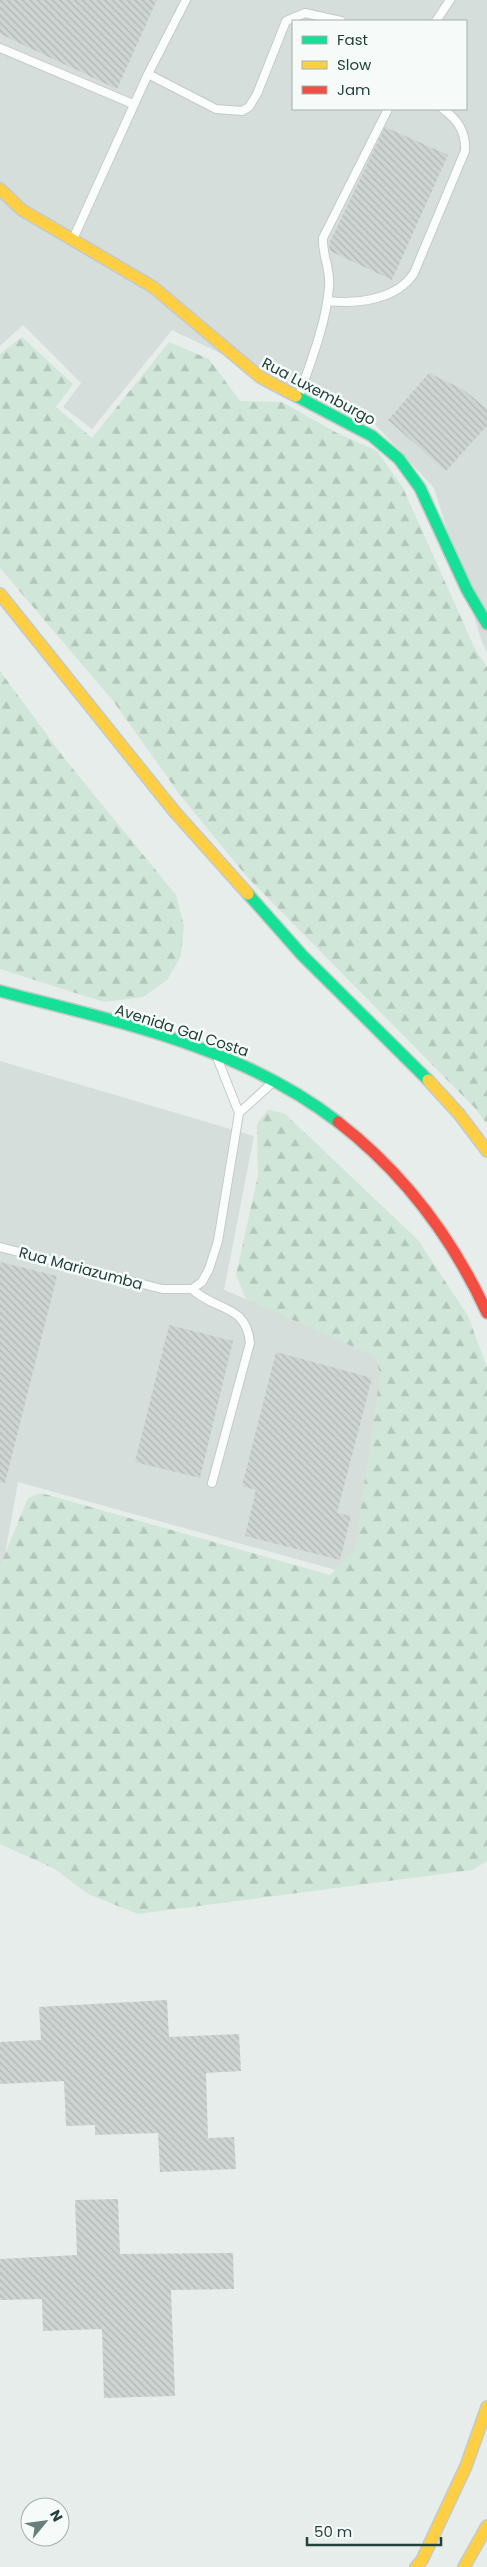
<svg xmlns="http://www.w3.org/2000/svg" width="487" height="2567" font-family="Poppins,sans-serif">
  <style>
    .built { fill: #d5deda; fill-rule: evenodd }
    .forest { fill: url(#forest-firs) }
    .building { fill: url(#building-back-hatch) }
    .lines { fill: none; stroke-linecap: round; stroke-linejoin: round }
    .lane-casing { stroke: #c4cac8; stroke-width: 10 }
    .fast-casing { stroke: #c3cac8; stroke-width: 14 }
    .slow-casing { stroke: #c3cac8; stroke-width: 14 }
    .jam-casing { stroke: #c3cac8; stroke-width: 14 }
    .lane { stroke: #fbfcfc; stroke-width: 8 }
    .fast { stroke: #16e098; stroke-width: 11 }
    .slow { stroke: #ffcf43; stroke-width: 11 }
    .jam { stroke: #f24e42; stroke-width: 11 }
    .labels { text-anchor: middle; dominant-baseline: central; stroke-width: 5; stroke-linejoin: round; paint-order: stroke }
    .street-label { font-size: 15px; fill: #23423b; stroke: #f6fbf9 }
  </style>
  <defs>
    <pattern id="forest-firs" width="22" height="20" patternUnits="userSpaceOnUse" patternTransform="scale(1.25)"><rect width="22" height="20" fill="#d0e6d8"/><path d="M5 1l3.5 6h-7zM16 11l3.5 6h-7z" fill="#b2c6ba"/></pattern>
    <pattern id="building-back-hatch" width="6" height="6" patternUnits="userSpaceOnUse" patternTransform="scale(1.25)"><rect width="6" height="6" fill="#ced4d2"/><path d="M-1 5l2 2M0 0l6 6M5-1l2 2" fill="none" stroke="#b1b7b5"/></pattern>
  </defs>
  <rect width="100%" height="100%" fill="#e7edea"/>
  <path class="built" d="M0,0H487V652L482,642L434,488L373,422L312,397L172,330L92,429L63,407L81,383L23,325L0,346ZM293,21H466V109H293Z
    M0,1061L254,1136L224,1290L384,1356L361,1577L18,1482L0,1582Z"/>
  <path class="forest" d="M22,337L73,384L56,407L92,438L169,342L209,359L240,401L282,402L337,433L377,451L403,488L475,649L487,667V1124L474,1107L248,878L180,795L114,702L0,568V354Z
    M0,671L64,758L176,895L184,926L181,956L167,980L143,997L104,1002L0,969Z
    M268,1110L284,1113L418,1240L468,1316L487,1368V1861L472,1870L138,1914L88,1894L55,1869L0,1844V1566L28,1498L41,1493L330,1575L355,1549L380,1375L376,1357L246,1299L236,1275L258,1175L257,1124Z"/>
  <path class="building" d="M0,0H157L117,89L0,34Z
    M385,127L448,155L392,280L330,251L329,244Z
    M429,373L464,390L487,409V426L446,471L388,420Z
    M0,1262L57,1276L5,1483L0,1482Z
    M169,1325L233,1341L200,1478L135,1462Z
    M276,1352L372,1378L337,1513L351,1516L340,1560L245,1536L256,1490L242,1486Z
    M167,2000L169,2037L239,2034L241,2071L206,2073L208,2138L234,2137L236,2169L160,2172L158,2133L95,2135V2125L66,2126L64,2081L0,2084V2042L41,2040L39,2007Z
    M118,2199L120,2254L233,2253L234,2289L171,2290L175,2396L104,2398L102,2329L43,2331L42,2299L0,2300V2259L77,2255L75,2200Z"/>
  <g class="lines">
    <g class="lane-casing">
      <path id="lane" d="M436,21L450,0
        M0,48L133,104
        M148,74L186,0
        M73,239L148,74L216,109L242,111L249,107L257,94L286,21L305,13L341,21
        M328,301C357,304 397,300 414,273L465,151C466,132 458,120 443,109
        M299,396C311,361 326,324 329,287C331,270 322,255 323,238L388,109
        M239,1113L272,1083
        M0,1247L162,1289H192L202,1282L209,1269L218,1241L239,1113L218,1060
        M192,1289C216,1312 246,1303 250,1343L212,1483"/>
    </g>
    <g class="fast-casing">
      <path id="fast" d="M296,396L372,436L399,459L420,488L467,590L487,624
        M248,894L302,955L428,1080
        M0,991C117,1022 240,1046 338,1122"/>
    </g>
    <g class="slow-casing">
      <path id="slow" d="M0,189L22,210L153,287L260,377L296,396
        M0,594L174,811L248,894
        M428,1080L459,1114L487,1151
        M416,2567L422,2560L466,2466L487,2407
        M464,2567L487,2526"/>
    </g>
    <g class="jam-casing">
      <path id="jam" d="M338,1122C404,1173 452,1237 487,1313"/>
    </g>
    <use href="#lane" class="lane"/>
    <use href="#fast" class="fast"/>
    <use href="#slow" class="slow"/>
    <use href="#jam" class="jam"/>
  </g>
  <g class="labels">
    <g class="street-label">
      <text transform="translate(319 391) rotate(28)">Rua Luxemburgo</text>
      <text transform="translate(182 1030) rotate(18)">Avenida Gal Costa</text>
      <text transform="translate(81 1268) rotate(15)">Rua Mariazumba</text>
    </g>
  </g>
  <rect x="292" y="20" width="175" height="90" fill="#f6fbf9" stroke="#a2b1ad"/>
  <rect x="302" y="36" width="25" height="8" fill="#16e098" stroke="#a2b1ad"/>
  <text x="337" y="45" font-size="15" fill="#23423b">Fast</text>
  <rect x="302" y="61" width="25" height="8" fill="#ffcf43" stroke="#a2b1ad"/>
  <text x="337" y="70" font-size="15" fill="#23423b">Slow</text>
  <rect x="302" y="86" width="25" height="8" fill="#f24e42" stroke="#a2b1ad"/>
  <text x="337" y="95" font-size="15" fill="#23423b">Jam</text>
  <g transform="translate(45 2522) rotate(61)"><circle r="24" fill="#f6fbf9" stroke="#a2b1ad"/>
  <path d="M0-4L9 19L0 12L-9 19Z" fill="#687e78"/>
  <text y="-8" font-size="14" font-weight="bold" text-anchor="middle" fill="#23423b">N</text>
  </g>
  <path d="M307 2537v8h134v-8" fill="none" stroke="#23423b" stroke-width="2.5"/>
  <text x="314" y="2537" font-size="15" fill="#23423b" stroke="#f6fbf9" stroke-width="4" paint-order="stroke">50 m</text>
</svg>
